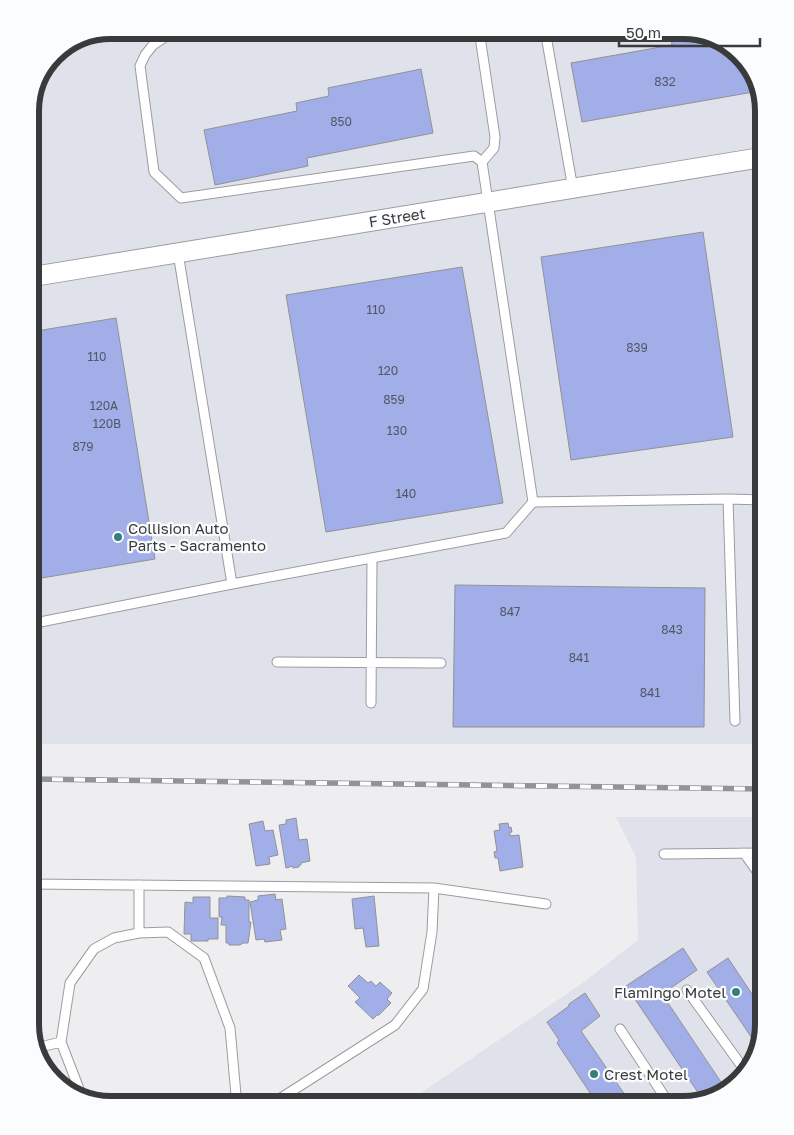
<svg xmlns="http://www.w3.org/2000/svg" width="794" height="1135" font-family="'Golos Text',sans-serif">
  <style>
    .built { fill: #e0e2eb }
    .building { fill: #a1aee7; stroke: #929294 }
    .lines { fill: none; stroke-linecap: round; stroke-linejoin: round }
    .lane-casing { stroke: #9c9c9f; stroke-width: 11 }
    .street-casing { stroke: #9c9c9f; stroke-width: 21 }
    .lane { stroke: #fff; stroke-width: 9 }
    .street { stroke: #fff; stroke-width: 19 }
    .rail-casing { stroke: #929395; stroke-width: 5.5 }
    .rail { stroke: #fbfcfe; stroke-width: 4; stroke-dasharray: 11; stroke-linecap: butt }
    .poi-dot { fill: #367e7b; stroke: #fbfcfe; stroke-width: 2 }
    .labels { text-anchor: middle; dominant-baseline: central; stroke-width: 4.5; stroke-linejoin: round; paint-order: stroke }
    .number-label { font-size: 12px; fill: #535766 }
    .street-label { font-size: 15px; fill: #393a3b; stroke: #fbfcfe }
    .poi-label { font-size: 15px; fill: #393a3b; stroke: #fbfcfe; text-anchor: start }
    .rim { fill: none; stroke: #393a3b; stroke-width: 6 }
  </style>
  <rect width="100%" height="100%" fill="#eeeef1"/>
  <path class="built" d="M110,30H689L728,43L753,70L764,110V744H30V105L57,50Z
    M616,817H764V1025L753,1065L724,1094L684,1105H403L584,982L638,940L636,857Z"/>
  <path class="building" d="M670,30H687L690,42L712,38L728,43L753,70L759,91L582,122L571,63L672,45Z
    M421,69L433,133L307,158L308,166L215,185L204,130L297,111L296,103L329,96L328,88Z
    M703,232L733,437L571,460L541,257Z
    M462,267L503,503L326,532L286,295Z
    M116,318L155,559L30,580V332Z
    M455,585L705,588L704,727H453Z
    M296,818L299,840L307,839L310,861L301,863V865H299V867L293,868V866L286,868L279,825L286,824V820Z
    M263,821L265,831L273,830L278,855L269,857L270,864L256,866L249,824Z
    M508,823L509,828L511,827L512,832H510V836L519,835L523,867L500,871L498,858H495L494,852L497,851L494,831L500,830L499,824Z
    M275,894L276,900L282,899L286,929L280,930L282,940L265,942L264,939L256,940L250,902L258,900V896Z
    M227,896L245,897V900H249V922H251L248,943H243L240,945H229V943H226V925H221L222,917H219V898H227Z
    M374,896L379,946L366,947L363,928L355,929L352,899Z
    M193,897H210V918H218V939H208V941H191V934H184L185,902L193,903Z
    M683,948L697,970L662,994L727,1091L724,1094L703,1100L626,986Z
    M728,958L764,1012V1025L758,1047L707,972Z
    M359,975L368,983L371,981L376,986L380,982L392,993L387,999L391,1003L379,1015H377L373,1019L355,1002L360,998L348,986Z
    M585,993L600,1016L581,1031L632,1105H598L557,1043L559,1040L547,1022L569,1006V1004Z"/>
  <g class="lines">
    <g class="lane-casing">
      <path id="lane" d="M206,30L165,37L153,45L145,55L140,66L154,172L181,198L474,156L482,162L533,502L728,499L735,721
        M479,30L495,137L494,148L482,162
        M545,30L573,189
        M178,253L232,584L506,533L533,502
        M728,499L764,500
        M30,624L232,584
        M277,662L441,663
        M371,703L372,558
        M744,853L764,881
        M664,854L764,853
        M30,884L434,888L432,932L423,989L395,1025L270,1105
        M139,885V933
        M434,888L546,904
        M762,958L764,962
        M687,990L746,1072
        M620,1029L670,1105
        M36,1048L61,1042
        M84,1098L81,1094L61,1042L70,983L94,949L114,938L139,933L168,932L204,958L230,1028L236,1095L234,1105"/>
    </g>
    <g class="street-casing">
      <path id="street" d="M30,277L764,157"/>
    </g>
    <use href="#lane" class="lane"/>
    <use href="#street" class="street"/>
    <g class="rail-casing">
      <path id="rail" d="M30,779L764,789"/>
    </g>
    <use href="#rail" class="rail"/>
  </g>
  <g class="poi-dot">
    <circle cx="118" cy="537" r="5"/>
    <circle cx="736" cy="992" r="5"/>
    <circle cx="594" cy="1074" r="5"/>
  </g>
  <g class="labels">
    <g class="number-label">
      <text x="665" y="81">832</text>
      <text x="341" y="121">850</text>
      <text x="376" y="309">110</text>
      <text x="637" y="347">839</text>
      <text x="97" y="356">110</text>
      <text x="388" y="370">120</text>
      <text x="394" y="399">859</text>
      <text x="104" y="405">120A</text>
      <text x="107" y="423">120B</text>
      <text x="397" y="430">130</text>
      <text x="83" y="446">879</text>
      <text x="406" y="493">140</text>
      <text x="510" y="611">847</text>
      <text x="672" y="629">843</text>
      <text x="579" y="657">841</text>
      <text x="650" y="692">841</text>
    </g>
    <g class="street-label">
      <text transform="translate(397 217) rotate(-9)">F Street</text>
    </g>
    <g class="poi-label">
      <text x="128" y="528">Collision Auto<tspan x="128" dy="17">Parts - Sacramento</tspan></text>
      <text x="726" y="992" text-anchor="end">Flamingo Motel</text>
      <text x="604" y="1074">Crest Motel</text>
    </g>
  </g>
  <path d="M0 0H794V1135H0ZM111 39H683A72 72 0 0 1 755 111V1024A72 72 0 0 1 683 1096H111A72 72 0 0 1 39 1024V111A72 72 0 0 1 111 39Z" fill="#fbfcfe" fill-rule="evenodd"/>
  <path class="rim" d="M111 39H683A72 72 0 0 1 755 111V1024A72 72 0 0 1 683 1096H111A72 72 0 0 1 39 1024V111A72 72 0 0 1 111 39Z"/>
  <path d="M619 38v8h141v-8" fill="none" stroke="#393a3b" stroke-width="2.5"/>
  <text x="626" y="38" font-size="15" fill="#393a3b" stroke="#fbfcfe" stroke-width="4" paint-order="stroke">50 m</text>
</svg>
